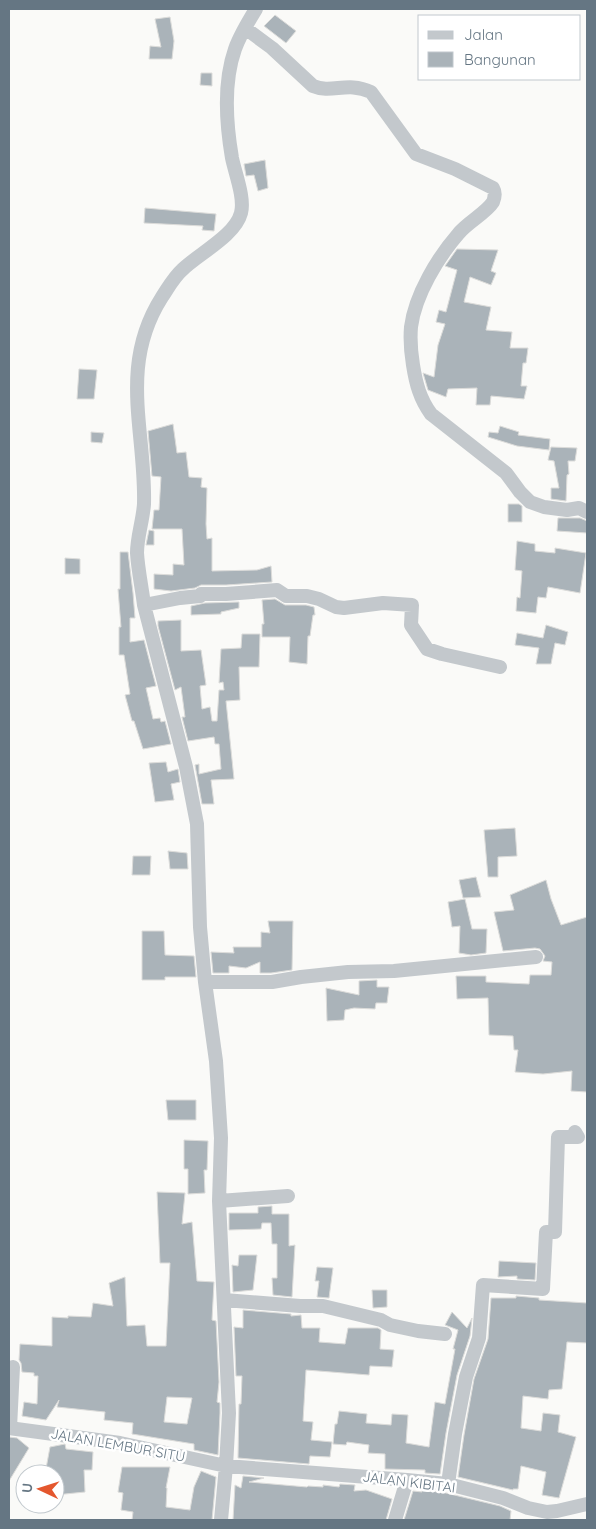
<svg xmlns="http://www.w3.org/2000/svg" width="596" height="1529" font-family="Quicksand,sans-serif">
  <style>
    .building { fill: #aab3b9; stroke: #dcdcda; fill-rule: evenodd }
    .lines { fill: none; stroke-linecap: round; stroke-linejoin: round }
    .minor { stroke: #c3c8cc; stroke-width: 14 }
    .labels { text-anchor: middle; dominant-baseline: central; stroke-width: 5; stroke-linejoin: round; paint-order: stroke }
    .street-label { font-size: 14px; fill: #657683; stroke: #fff }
  </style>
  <rect width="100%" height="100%" fill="#fafaf8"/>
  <path class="building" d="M275,15L296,31L286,43L264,26Z
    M170,17L174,41L172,59H149L150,46L161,47L155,19Z
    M201,73H212V86L200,85Z
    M265,160L268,188L258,191L254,175L246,176L244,164Z
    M145,208L216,214L214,231L202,230L203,226L144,223Z
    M457,249L498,250L491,271L496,273L491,285L470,277L464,302L491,307L486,330L512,332L510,348H528L526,363H523L521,386H527L524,399L491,396L490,405H476L477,388L448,389L446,397L428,390L423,373L434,377L438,345L445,324L436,322L439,310L446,312L457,270L445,266Z
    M79,369L97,370L94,399H77Z
    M173,424L177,453L186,452L189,477L202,478L201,487L207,488L206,524L207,539L212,538V571L257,570L271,566L272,582L226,585H201L195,588L171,591L154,589V574L173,575V564L184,565L182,529H152L154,510H159L161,477L152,476L148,431Z
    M500,426L519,432L518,435L550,439L549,450L517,446L488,437L489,432L498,433Z
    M91,432L104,433L102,443L91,442Z
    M551,447L577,448L575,461H568L569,474L567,475L566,501L551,499V488H559L554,461L548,460Z
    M508,504H519L522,506V522H508Z
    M558,518H580L587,521V533L557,531Z
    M149,530L154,531V545H146Z
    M517,541L535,544V551L555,553V548L586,553L580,593L548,587L546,598L538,597L536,613L516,611L517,597L520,598L522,571L515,570Z
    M120,552H128L133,593L135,618H130V642L144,640L156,686L146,688L153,719L160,718L161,722L165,721L171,744L143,749L134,721H132L125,695L130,694L124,655H119V627H121L118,589H120Z
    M65,558L80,559V574H65Z
    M275,599L285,605H306L314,607L315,615H313L310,636H308L307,664L289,662L290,637H262V624H264L262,600Z
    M239,602V608L221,612V614L191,615V606L205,603Z
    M181,620V651L201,650L206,685L200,686L202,709L210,707L212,721H217L219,690H224L223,682L219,683L221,649L241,648L242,634H260L259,667H239L240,700L226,701L234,779L211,780L214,804H202L195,765L199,764V774L221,769L219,744H215L214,737L188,741L182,717H185L181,687L175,690L158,626V621Z
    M546,625L568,632L565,645L555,643L551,664H536L539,648L515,645L517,633L543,638Z
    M166,762L168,772L178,769L180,782L171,784L174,800L155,802L149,763Z
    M515,828L517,856L498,857V877H488L484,830Z
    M168,851L187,853L188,869H170Z
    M133,856H151L150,875H132Z
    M476,877L481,897L463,898L459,880Z
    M546,880L551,899L561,925L587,917V1092L571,1091L572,1071L543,1074L515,1072L518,1050H514L513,1036L489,1035L488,998L457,999L456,976H486V982L529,984L530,975H551L552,962L543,961L545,956L540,949L535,948L503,951L494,912L514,910L510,895Z
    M465,899L472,929H487L486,953L471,955L459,953L460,926L452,927L448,902Z
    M268,921H293L292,970L271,973H260V962L246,968L229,966V973H213L211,952L234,953L233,947H261V932L270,933Z
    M142,931H164L165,955L194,956L196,977H165V980H142Z
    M377,980V987H389L387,1003H376L375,1009L354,1008L345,1010L344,1020L327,1021L326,988L359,995V981Z
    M166,1100H196V1120H168Z
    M184,1140L208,1141L207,1170H204L205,1193L188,1194V1169H184Z
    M157,1192L185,1193L182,1224L192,1222L197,1281L214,1282L212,1320L216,1321L219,1382L217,1402L220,1403V1413L218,1455L194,1450V1444L132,1434L133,1423L104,1420L105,1412L57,1407L59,1400L46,1420L22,1416L24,1402L37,1404L38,1376H34V1373L22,1372L21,1363L19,1360L20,1344L52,1346V1317L68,1318V1316L91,1317L93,1303L113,1306L109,1283L125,1277L127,1326L145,1325L147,1346H166L170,1263H160ZM167,1397L192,1398L187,1424L164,1422Z
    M272,1206V1214H289V1246L295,1245L292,1297L273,1295L272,1278H277V1244H272L271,1223H262L261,1229L229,1230V1213H258V1207Z
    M239,1255H257L253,1290L233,1292L232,1265L238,1266Z
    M499,1261L536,1263L535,1280L517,1279V1276L498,1277Z
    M317,1267L333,1268L329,1298L317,1297L319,1281H315Z
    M372,1290H387V1307L373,1308Z
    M516,1296L539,1298V1300L587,1303V1343L567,1342L562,1389L549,1390L548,1399L523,1396L521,1428L541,1431L543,1413L560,1415L558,1432L576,1437L559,1498L542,1495L546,1472L521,1466L518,1489H513V1490L458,1477L464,1435L474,1379L488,1339L491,1298H516Z
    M243,1310L291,1314V1316L301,1315L302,1328H320L319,1342L345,1344L348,1328H378L381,1330L380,1349L394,1350L392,1367L370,1366L369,1375L306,1370L303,1421L313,1422L311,1440L332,1442L330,1457L310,1456L309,1464L238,1458L239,1404H241L242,1376H236L234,1327L243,1328Z
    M452,1312L467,1328L472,1318L470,1336L457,1375L446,1433L440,1474L425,1473V1470L385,1469V1454L368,1453L369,1445L347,1442L346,1445L333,1444L335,1424H337L339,1411L367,1414L366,1423L391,1425L392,1414L408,1415L406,1443L429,1447L435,1402L445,1404L455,1349H453L458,1330L445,1325Z
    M9,1437L17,1438L29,1448L9,1481Z
    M65,1444L66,1449L93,1452L92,1470H84L85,1492L55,1495V1474H45L50,1447Z
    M122,1467H170L166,1488H167L166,1507L190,1510L194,1487L201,1471L216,1477L212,1520H132L133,1512L121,1510L123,1493L118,1492Z
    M243,1476L264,1478L249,1482L307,1487L308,1486L323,1487V1485L339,1487L340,1484L355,1485L354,1491L366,1490L392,1499L386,1520H233L235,1485L241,1488Z
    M422,1490L446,1493L500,1506L511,1511L510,1520H404L413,1491L422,1492Z"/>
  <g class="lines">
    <path class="minor" d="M245,28L272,48L313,86C332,94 347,81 371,92L416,154L455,169L493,188C496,193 495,197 493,202C486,213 468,222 459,233C438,257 415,295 411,327C410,339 411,353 413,365C416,384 420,399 431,414L506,473L520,492L530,502L544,507L567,510L579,508L587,512
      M144,605L180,598L200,596L201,594H226L277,590L286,596H307L319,599L336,607L344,608L383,603L412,605L411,625L427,649L442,654L500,667
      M205,982H272L301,977L348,972L394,971L536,957
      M219,1201L288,1196
      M224,1300L300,1306H323L381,1320L390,1325L418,1331L445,1334
      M9,1428L120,1443L226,1466L407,1480L448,1484L503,1498L528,1508L547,1512L557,1511L587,1504
      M10,1428L13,1367
      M448,1484L455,1434L466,1377L479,1338L483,1285L543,1289L546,1232H555L558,1137H578L575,1132
      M221,1520L226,1466L229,1413L219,1201L221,1138L216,1061L205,982L200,927L197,824L186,767L144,605C142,588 138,570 137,553C137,537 143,520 144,504C146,431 118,366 162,297C168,288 174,277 182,270C198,254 235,236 241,213C245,198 235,173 232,158C226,123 223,83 235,49C240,35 248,22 256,9
      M395,1520L407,1480"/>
  </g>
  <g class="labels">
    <g class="street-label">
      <text transform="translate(118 1445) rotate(10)">JALAN LEMBUR SITU</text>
      <text transform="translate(409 1482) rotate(7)">JALAN KIBITAI</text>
    </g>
  </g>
  <rect width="596" height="1529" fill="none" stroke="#657683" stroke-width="20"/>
  <rect x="418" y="15" width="162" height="65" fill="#ffffff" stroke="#c1c8cd"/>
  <rect x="428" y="31" width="25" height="8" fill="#c3c8cc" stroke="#c1c8cd"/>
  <text x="464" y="40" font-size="15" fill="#657683">Jalan</text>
  <rect x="428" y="52" width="25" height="15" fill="#aab3b9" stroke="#c1c8cd"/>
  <text x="464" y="65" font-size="15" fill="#657683">Bangunan</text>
  <g transform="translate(40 1489) rotate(274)"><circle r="24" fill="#ffffff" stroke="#c1c8cd"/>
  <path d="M0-4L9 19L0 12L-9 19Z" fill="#e4572e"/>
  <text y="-8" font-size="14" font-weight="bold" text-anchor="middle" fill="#657683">U</text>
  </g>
</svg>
